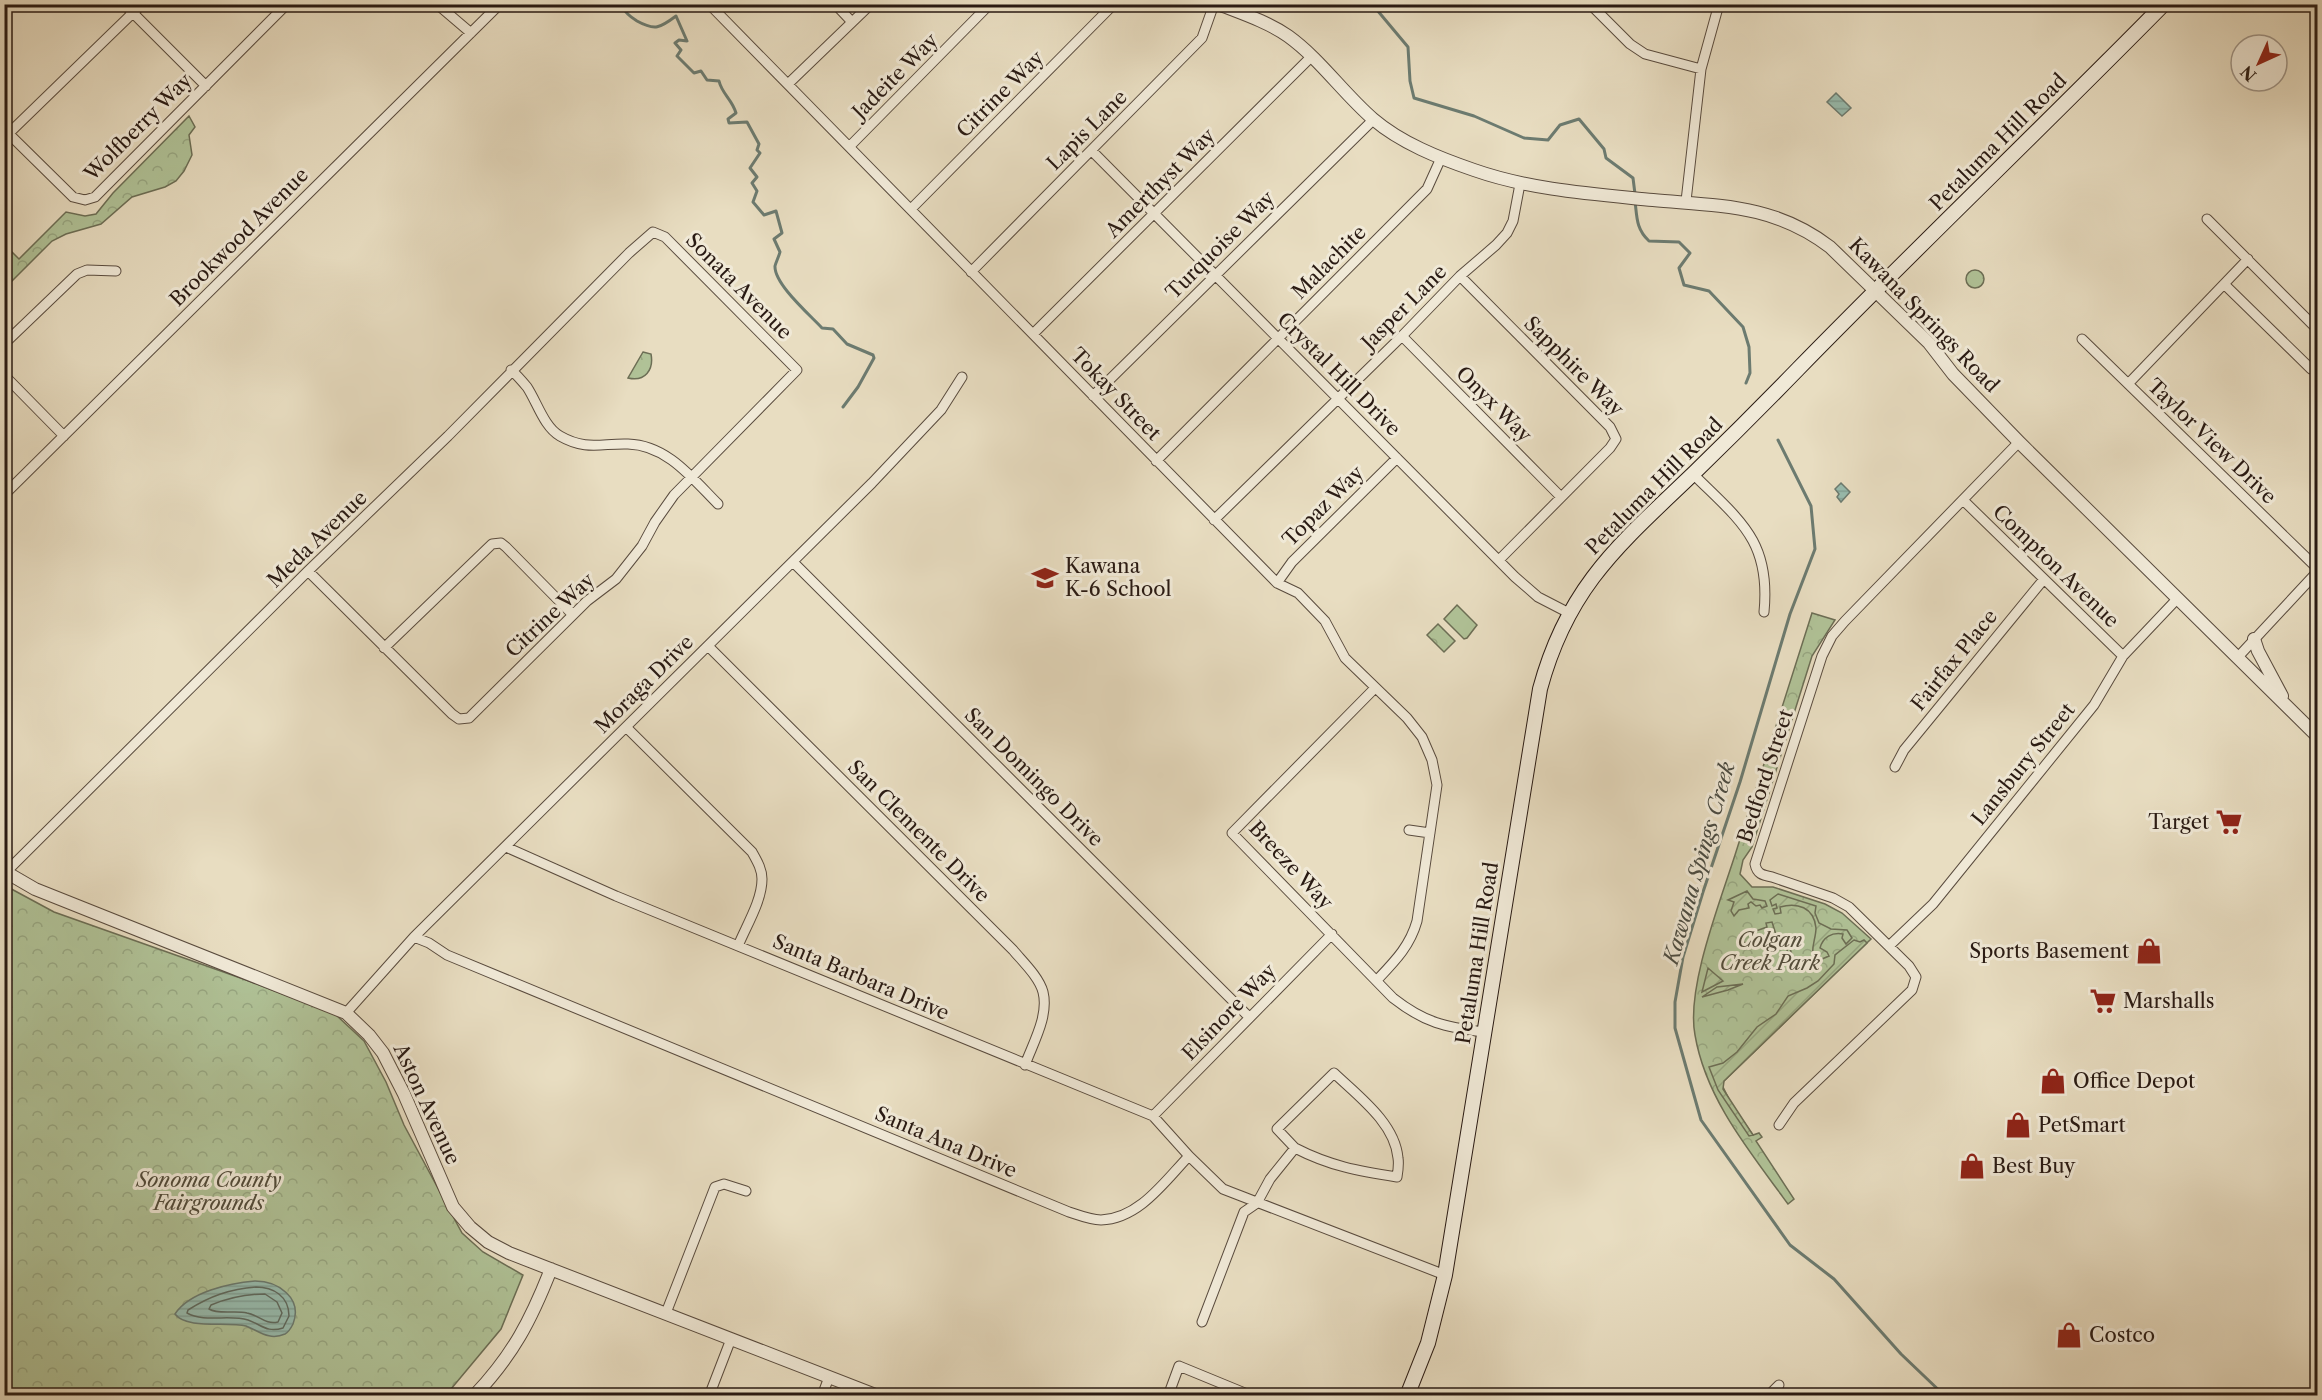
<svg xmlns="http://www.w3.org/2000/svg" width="2322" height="1400" font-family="'Libre Caslon Text',serif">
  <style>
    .grass { fill: #b0c297; stroke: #6c6e55; stroke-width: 1.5 }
    .park { fill: url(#park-crowns); stroke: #6c6e55; stroke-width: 1.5 }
    .garden { fill: url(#garden-furrows); stroke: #6c6e55; stroke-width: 1.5 }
    .water { fill: url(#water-rules); stroke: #6c7b70; stroke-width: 1.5 }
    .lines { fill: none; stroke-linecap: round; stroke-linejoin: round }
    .shore { stroke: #606b60; stroke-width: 1.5 }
    .stream { stroke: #6c7b70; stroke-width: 3 }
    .minor-casing { stroke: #594b3e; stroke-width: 11 }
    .tertiary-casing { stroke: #594b3e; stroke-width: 14 }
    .secondary-casing { stroke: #291a13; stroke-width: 16 }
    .minor { stroke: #f0e9d7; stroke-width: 9 }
    .tertiary { stroke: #f0e9d7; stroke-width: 12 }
    .secondary { stroke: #f0e9d7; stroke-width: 14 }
    .labels { text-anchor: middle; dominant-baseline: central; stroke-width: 6; stroke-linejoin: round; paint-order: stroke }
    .street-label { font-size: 20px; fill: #291a13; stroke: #f0e9d7 }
    .poi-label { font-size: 20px; fill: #291a13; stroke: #f0e9d7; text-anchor: start }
    .park-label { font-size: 20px; font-style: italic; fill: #524c3b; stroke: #f0e9d7 }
    .water-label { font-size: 21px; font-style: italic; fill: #4a4b42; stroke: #f0e9d7 }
  </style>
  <defs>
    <pattern id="park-crowns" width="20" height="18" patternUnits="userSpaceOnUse" patternTransform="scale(1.5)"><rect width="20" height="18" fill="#b0c297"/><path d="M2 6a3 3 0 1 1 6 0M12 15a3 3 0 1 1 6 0" fill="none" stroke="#97a681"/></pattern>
    <pattern id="garden-furrows" width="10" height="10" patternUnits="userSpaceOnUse" patternTransform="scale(1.5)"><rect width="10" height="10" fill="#b0c297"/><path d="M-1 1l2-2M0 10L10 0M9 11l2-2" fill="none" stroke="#97a681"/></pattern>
    <pattern id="water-rules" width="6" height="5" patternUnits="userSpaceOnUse" patternTransform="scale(1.5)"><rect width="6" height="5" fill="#98bcae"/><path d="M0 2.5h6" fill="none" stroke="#83a195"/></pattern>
  </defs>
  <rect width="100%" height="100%" fill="#e8ddc1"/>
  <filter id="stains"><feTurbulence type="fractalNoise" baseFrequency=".00333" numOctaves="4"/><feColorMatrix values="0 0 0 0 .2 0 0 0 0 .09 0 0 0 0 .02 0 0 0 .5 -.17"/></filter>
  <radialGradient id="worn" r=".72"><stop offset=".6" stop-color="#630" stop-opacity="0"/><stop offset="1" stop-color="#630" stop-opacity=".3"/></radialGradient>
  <path class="grass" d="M1457,605L1477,625L1467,638L1464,639L1444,619Z"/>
  <path class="park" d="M189,116L195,127L189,135L192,155L184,171L176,181L165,187L132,197L101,224L66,234L52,241L5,288V245L19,259L66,212L85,216L96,214L113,193Z
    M1966 279a9 9 0 1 1 18 0a9 9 0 1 1-18 0Z
    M643,352L651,354C654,370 645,382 628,378Z
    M1812,613L1835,620L1812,656L1752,847L1743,860L1740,874L1752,887H1773L1825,904L1842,913L1871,939L1724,1081L1722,1085L1732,1105L1753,1135L1759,1133L1762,1137L1756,1141L1794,1199L1788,1204C1751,1153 1706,1100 1695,1035C1686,988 1720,902 1735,855C1761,775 1786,694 1812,613Z
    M1438,624L1455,641L1444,652L1427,635Z
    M4,885L54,912L249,981L335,1014L364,1041L386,1082L404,1125L462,1233L483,1252L523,1275L501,1329L446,1395H5Z"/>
  <path class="garden" d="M1747,891L1753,899L1765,901L1767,906L1762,908L1760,905L1756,906L1751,902L1748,904L1749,908L1739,910L1734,916L1731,911L1734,902L1728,900Z
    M1778,894L1816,906L1815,913L1819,923L1831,929L1847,930L1852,938L1846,944L1842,938L1843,934C1832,932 1823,937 1820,948L1827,952L1829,956L1794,971L1786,947L1789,946L1795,963L1813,957C1811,947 1816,938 1816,928C1814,907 1797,902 1780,907L1781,913L1775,914L1773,909L1777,908L1776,904L1772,906L1770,900Z
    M1772,922L1780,947L1778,948L1762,938L1751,944L1739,941L1740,934L1745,935L1767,927L1766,923Z
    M1854,940L1860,942L1864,940L1867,943L1724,1081L1723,1089L1753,1135L1749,1136L1718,1090L1709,1067L1723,1063L1737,1052L1757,1027L1776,1014L1788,996L1807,988L1818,981L1834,964L1835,955Z
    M1708,968L1723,981L1702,992Z
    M1743,984L1728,990L1702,997L1717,987Z"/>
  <path class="water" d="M1836,93L1851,108L1842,116L1827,102Z
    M1841,483L1850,492L1841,502L1837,497L1839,494L1835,489Z
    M255,1281C278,1281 303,1298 293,1324C291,1328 289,1332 285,1334C269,1341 259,1331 246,1326C228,1321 187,1330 175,1314C189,1292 230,1283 255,1281Z"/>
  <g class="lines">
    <path class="shore" d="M256,1287C273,1287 289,1296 289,1316L283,1328C267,1333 262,1325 248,1320C229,1314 205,1323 187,1313L188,1310C210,1296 230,1289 256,1287Z
      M265,1294L277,1302L282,1313L278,1322C265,1325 259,1315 247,1313C235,1310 219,1315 209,1309L211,1305C228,1298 246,1294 265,1294Z"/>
    <path class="stream" d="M620,4C626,13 629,16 637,21C655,31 660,28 676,16L687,41L679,40L675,43L681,50L677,56L694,73L701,71L707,80L719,81C722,94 732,99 736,113L728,119L729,123L747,122L759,144L757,150L760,153L750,168L757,177L752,183L757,191L753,202L764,215L776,211L782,233L774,239L780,252C779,256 776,262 775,266C774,284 810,315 822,328L833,329L847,344L873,355L874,358L858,387L843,407
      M1372,4L1408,47L1410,81L1414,98L1474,116L1524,138L1548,140L1560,125L1579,119L1604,149L1606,158L1633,178L1635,194
      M1635,201C1637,217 1636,229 1649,241L1679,242L1690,253L1679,268L1684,285L1709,291L1743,327L1749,347L1750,373L1746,383
      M1778,440L1811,506L1815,549L1790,614L1740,782L1703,892L1683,957L1675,1002V1028L1701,1120L1790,1245L1834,1279L1901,1354L1945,1396"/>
    <g class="minor-casing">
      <path id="minor" d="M124,4L206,86
        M437,4L471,33
        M709,4L1277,583L1298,593L1325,621L1345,658L1407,718L1422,737L1432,760L1437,785L1417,921C1410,946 1395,961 1377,980
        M835,4L852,22
        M1590,4L1630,44L1645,54L1701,69
        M788,84L871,4
        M9,134L73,197L85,200L95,197L287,4
        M4,138L142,4
        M850,146L990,4
        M1092,151L1515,577L1538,597L1569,613
        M1686,201L1701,69L1719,4
        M911,209L1114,4
        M2207,219L2318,330
        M971,272L1202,38L1214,4
        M1460,276L1610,427L1616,439L1610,448L1499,560
        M2224,284L2311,369L2318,368
        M1033,334L1311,57
        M1402,336L1561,497
        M2082,339L2318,569
        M4,344L77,274L87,270L116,271
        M511,370C517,375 522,381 527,387C537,402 544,427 560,436C586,451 602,443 628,444C667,445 692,478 718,504
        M4,375L64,436
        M2128,384L2248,259
        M1093,396L1374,119
        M1156,461L1427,189L1441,158
        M1693,474C1739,520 1771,540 1764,612
        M4,495L500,4
        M1964,501L2123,656
        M1214,520L1402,336L1460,276L1496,245L1507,233L1513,221L1520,184
        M793,562L1249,1017
        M1277,583L1292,562L1397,458
        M708,646L1013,950C1023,962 1039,977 1043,992C1049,1016 1033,1043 1025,1065
        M384,648L492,544L501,543L506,547L573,615
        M2238,657L2318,571
        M1375,688L1232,833L1393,998C1425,1023 1445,1027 1484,1032
        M626,727L752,852C757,861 762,869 762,879C762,901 746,926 738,946
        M1895,767L1904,750L2044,579
        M1409,830L1430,833
        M506,847L616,896L1153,1116L1189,1156
        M6,872L308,571L448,436L629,253L653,232L665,237L797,370L674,495L655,522L642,546L616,579L587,601L469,718L459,719L452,714L308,571
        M414,937L429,943L447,955L1069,1212C1078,1215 1091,1220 1101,1220C1139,1219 1165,1181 1189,1156L1223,1189L1445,1275
        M1889,946L1933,904L2094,705L2123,656L2177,599
        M346,1013L414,937L872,483L941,410L962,377
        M1153,1116L1332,934
        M1779,1125L1794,1103L1912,990L1916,977L1909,966L1849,907L1833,898L1772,877C1762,875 1757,874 1755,864L1822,656L1832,636L1845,621L2019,442
        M666,1313L715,1187L724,1184L746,1191
        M1202,1322L1244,1212L1257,1203L1270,1179L1295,1148C1330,1166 1358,1171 1397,1177C1398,1171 1399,1164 1398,1158C1395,1123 1358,1096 1334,1073L1277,1129L1295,1148
        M709,1396L731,1339
        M822,1396L829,1377
        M1168,1396L1179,1366L1252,1396
        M1768,1396L1779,1385"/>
    </g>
    <g class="tertiary-casing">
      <path id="tertiary" d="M1218,4C1241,13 1268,22 1288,36C1320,59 1343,93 1373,119C1401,143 1439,158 1474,170C1531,190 1593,194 1653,200C1719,206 1774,204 1830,247L1929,343L1953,374L2019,442L2318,737
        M2254,639L2258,651L2282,696
        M4,871L35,889L346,1013L369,1035L383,1053L404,1094L453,1207L470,1227L488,1242L509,1253L878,1396
        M474,1396C513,1355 531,1320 551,1269"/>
    </g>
    <g class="secondary-casing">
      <path id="secondary" d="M1407,1396L1428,1343L1445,1275L1540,689C1568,585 1621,543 1695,472C1730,438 1764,404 1798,369C1918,246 2043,127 2164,4"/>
    </g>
    <use href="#minor" class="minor"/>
    <use href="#tertiary" class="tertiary"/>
    <use href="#secondary" class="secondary"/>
  </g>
  <defs>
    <g id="school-bare" transform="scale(2.07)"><path d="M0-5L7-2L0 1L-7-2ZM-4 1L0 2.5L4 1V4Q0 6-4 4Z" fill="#8f2418" stroke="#f0e9d7" stroke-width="2.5" paint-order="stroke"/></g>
    <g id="supermarket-bare" transform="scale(2.07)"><path d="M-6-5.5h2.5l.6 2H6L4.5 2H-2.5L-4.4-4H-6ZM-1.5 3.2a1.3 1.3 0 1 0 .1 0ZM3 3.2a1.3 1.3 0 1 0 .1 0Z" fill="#8f2418" stroke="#f0e9d7" stroke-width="2.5" paint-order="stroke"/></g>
    <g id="shop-bare" transform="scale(2.07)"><path d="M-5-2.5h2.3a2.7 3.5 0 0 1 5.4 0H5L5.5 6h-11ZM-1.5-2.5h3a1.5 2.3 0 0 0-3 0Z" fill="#8f2418" stroke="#f0e9d7" stroke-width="2.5" paint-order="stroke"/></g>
  </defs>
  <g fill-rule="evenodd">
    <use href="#school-bare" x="1045" y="578"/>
    <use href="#supermarket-bare" x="2229" y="822"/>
    <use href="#shop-bare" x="2149" y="951"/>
    <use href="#supermarket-bare" x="2103" y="1001"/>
    <use href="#shop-bare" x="2053" y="1081"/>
    <use href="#shop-bare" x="2018" y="1125"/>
    <use href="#shop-bare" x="1972" y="1166"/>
    <use href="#shop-bare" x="2069" y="1335"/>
  </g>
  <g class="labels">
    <g class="street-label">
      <text transform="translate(895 76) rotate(-45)">Jadeite Way</text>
      <text transform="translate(1000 94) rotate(-45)">Citrine Way</text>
      <text transform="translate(138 127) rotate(-45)">Wolfberry Way</text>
      <text transform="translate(1087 130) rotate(-45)">Lapis Lane</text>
      <text transform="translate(1998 142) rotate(-45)">Petaluma Hill Road</text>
      <text transform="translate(1160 183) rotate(-45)">Amerthyst Way</text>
      <text transform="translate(239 237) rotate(-45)">Brookwood Avenue</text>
      <text transform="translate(1220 245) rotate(-45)">Turquoise Way</text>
      <text transform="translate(1329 262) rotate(-45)">Malachite</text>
      <text transform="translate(739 286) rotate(45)">Sonata Avenue</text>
      <text transform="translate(1404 307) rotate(-45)">Jasper Lane</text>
      <text transform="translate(1924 315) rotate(46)">Kawana Springs Road</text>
      <text transform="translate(1574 366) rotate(45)">Sapphire Way</text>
      <text transform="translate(1339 374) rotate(45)">Crystal Hill Drive</text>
      <text transform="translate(1116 394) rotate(46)">Tokay Street</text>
      <text transform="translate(1494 404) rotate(45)">Onyx Way</text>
      <text transform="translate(2212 441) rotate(44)">Taylor View Drive</text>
      <text transform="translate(1654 486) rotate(-45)">Petaluma Hill Road</text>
      <text transform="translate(1323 506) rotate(-45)">Topaz Way</text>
      <text transform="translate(317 539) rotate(-44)">Meda Avenue</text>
      <text transform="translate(2056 566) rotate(44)">Compton Avenue</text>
      <text transform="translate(550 615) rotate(-43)">Citrine Way</text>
      <text transform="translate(1954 660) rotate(-51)">Fairfax Place</text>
      <text transform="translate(644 684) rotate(-45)">Moraga Drive</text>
      <text transform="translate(2023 764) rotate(-51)">Lansbury Street</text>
      <text transform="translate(1765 776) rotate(-72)">Bedford Street</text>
      <text transform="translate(1034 777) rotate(45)">San Domingo Drive</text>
      <text transform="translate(919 831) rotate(45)">San Clemente Drive</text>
      <text transform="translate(1291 865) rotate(47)">Breeze Way</text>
      <text transform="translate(1477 953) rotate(-81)">Petaluma Hill Road</text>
      <text transform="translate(861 977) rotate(23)">Santa Barbara Drive</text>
      <text transform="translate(1229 1012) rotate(-46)">Elsinore Way</text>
      <text transform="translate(427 1104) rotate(65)">Aston Avenue</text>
      <text transform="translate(946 1142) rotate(23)">Santa Ana Drive</text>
    </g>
    <g class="poi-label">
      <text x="1065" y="566">Kawana<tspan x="1065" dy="23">K-6 School</tspan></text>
      <text x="2209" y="822" text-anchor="end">Target</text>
      <text x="2129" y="951" text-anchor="end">Sports Basement</text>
      <text x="2123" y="1001">Marshalls</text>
      <text x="2073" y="1081">Office Depot</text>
      <text x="2038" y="1125">PetSmart</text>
      <text x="1992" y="1166">Best Buy</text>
      <text x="2089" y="1335">Costco</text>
    </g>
    <g class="park-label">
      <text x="1770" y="940">Colgan<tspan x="1770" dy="23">Creek Park</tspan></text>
      <text x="209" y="1180">Sonoma County<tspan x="209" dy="23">Fairgrounds</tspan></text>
    </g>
    <g class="water-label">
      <text transform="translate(1699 863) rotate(-74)">Kawana Spings Creek</text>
    </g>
  </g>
  <rect width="2322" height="1400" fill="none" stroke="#e8ddc1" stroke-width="24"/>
  <rect x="6" y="6" width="2310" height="1388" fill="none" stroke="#291a13" stroke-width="3"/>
  <rect x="12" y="12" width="2298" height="1376" fill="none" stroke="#291a13" stroke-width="1.5"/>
  <g transform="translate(2259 63) rotate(225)"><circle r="28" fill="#f0e9d7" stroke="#a09689" stroke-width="1.5"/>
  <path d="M0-4.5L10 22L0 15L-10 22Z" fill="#8f2418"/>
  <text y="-9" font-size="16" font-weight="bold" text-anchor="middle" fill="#291a13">N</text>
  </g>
  <rect width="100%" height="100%" filter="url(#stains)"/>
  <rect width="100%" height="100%" fill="url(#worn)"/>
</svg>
